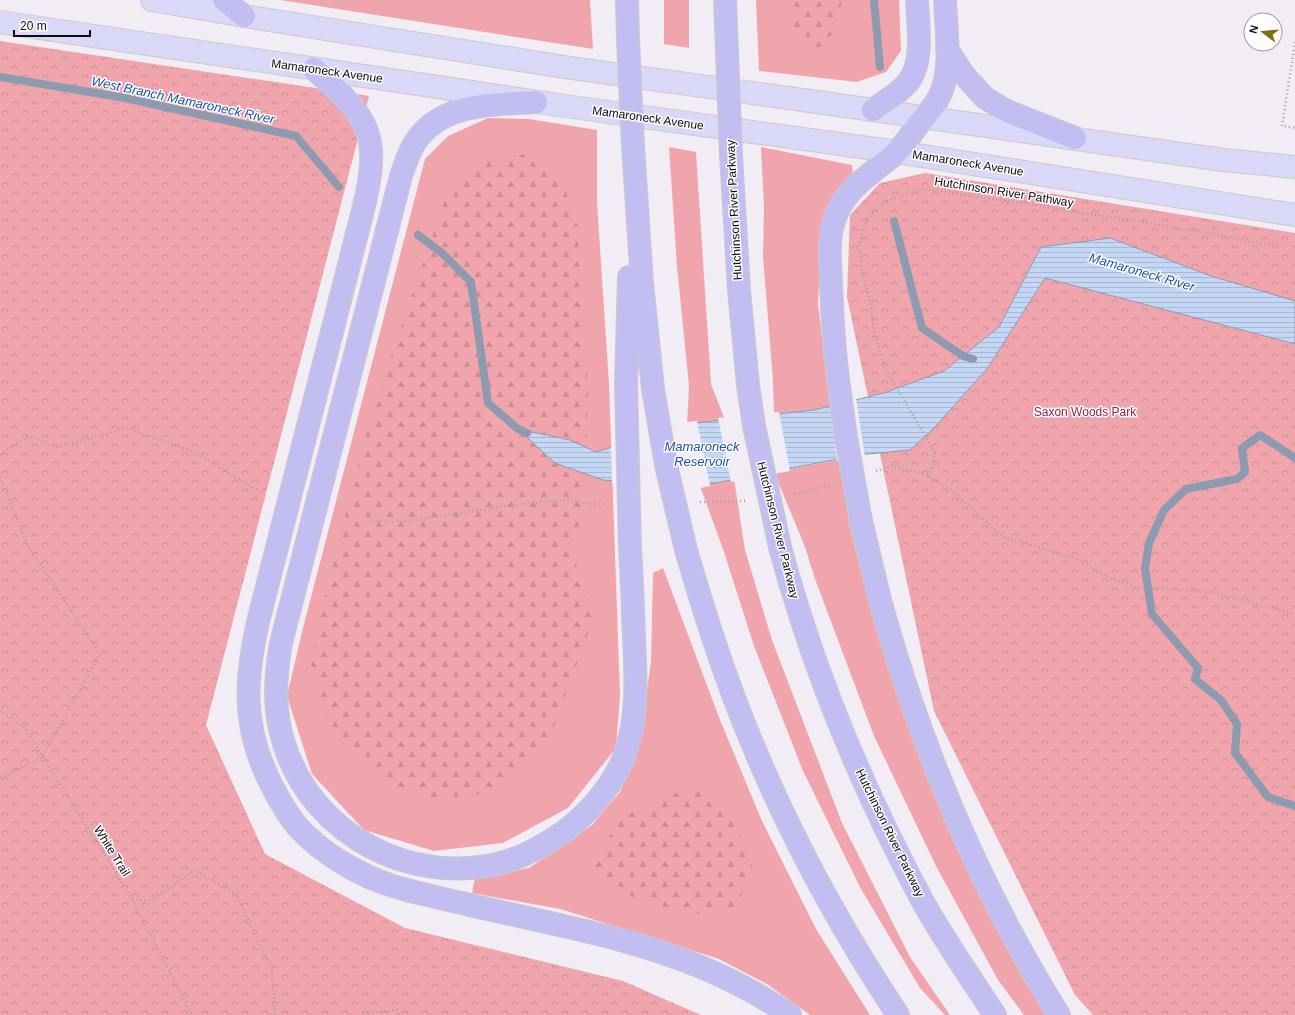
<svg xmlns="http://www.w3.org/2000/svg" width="1295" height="1015" font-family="Arial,sans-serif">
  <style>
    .grass { fill: #f0a5ad }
    .forest { fill: url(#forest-firs) }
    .park { fill: url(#park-crowns) }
    .water { fill: url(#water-rules); stroke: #8d9ab0 }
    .pier { fill: #f2edf4 }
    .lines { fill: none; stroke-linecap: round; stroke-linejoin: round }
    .stream { stroke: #8d9ab0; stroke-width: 8 }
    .major-casing { stroke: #cacaca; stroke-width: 24 }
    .highway-casing { stroke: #cacaca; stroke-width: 24 }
    .path { stroke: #a39fa4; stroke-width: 2.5; stroke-dasharray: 1 3; stroke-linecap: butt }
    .major { stroke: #dad8f7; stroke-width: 22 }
    .highway { stroke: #c2bef1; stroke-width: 22 }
    .highway-bridge-casing { stroke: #cacaca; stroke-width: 24; stroke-linecap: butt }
    .highway-bridge { stroke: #c2bef1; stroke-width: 22 }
    .labels { text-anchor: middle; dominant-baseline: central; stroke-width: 3; stroke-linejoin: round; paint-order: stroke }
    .street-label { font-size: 12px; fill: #0e0c0e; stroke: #fefcfe }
    .park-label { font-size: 12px; fill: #93253e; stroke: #fefcfe }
    .water-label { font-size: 13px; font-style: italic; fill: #1e53a6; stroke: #fefcfe }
  </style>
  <defs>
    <pattern id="forest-firs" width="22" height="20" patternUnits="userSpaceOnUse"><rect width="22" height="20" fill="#f0a5ad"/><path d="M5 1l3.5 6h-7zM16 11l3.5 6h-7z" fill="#cd8d94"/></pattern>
    <pattern id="park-crowns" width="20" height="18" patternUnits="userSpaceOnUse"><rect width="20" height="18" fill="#f0a5ad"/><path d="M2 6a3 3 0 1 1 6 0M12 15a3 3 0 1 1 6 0" fill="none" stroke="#cd8d94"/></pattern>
    <pattern id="water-rules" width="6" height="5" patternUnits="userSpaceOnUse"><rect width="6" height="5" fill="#c4d7f5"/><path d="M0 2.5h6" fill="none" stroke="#a7b7d1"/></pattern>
  </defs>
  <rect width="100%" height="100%" fill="#f2edf4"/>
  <path class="grass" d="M280,0H590L593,49Z
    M664,0H689V48L664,44Z
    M756,0H899L901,51L886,72L857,82L759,71Z
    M488,118L529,119L597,130V202L609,384L620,695L616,748L568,808L503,843L434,851L364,830L312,774L287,696L303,628L425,159L448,136Z
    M669,147L696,152L711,384L725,420L687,424L689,386L677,266Z
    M761,147L852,165L853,174L822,231L818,304L830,402L835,405L814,410L774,414L773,381L763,256L764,206Z
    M841,459L849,523L875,626L911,728L1051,1015H1024L998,980L936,866L874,736L815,579L805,547L774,472Z
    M734,479L745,550L772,640L842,823L910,957L950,1015H945L920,988L861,889L803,771L754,646L724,552L700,486Z
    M663,568L720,720L762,821L816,929L870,1015H810L767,984L719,959L560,909L472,893L475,877L529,868L592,825L620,792L639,744L651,663L653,573Z"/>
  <path class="forest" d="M786,0H842L835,31L819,48L795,38Z
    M527,154L562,179L578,228L580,292L588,382L585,515L566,551L577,566L593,620L551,734L513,779L454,805L380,782L328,721L311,664L320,616L372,411L450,185L480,162Z
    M688,787C694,789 700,791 705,794C733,809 743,842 753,869L736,906L703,915L642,902L596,875L593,860L622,817L667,797Z"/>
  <path class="park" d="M0,41L369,96L206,725L265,854L405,928L623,981L701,1015H0Z
    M925,173L1295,233V1015H1093L1075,995L934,711L847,297L850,215L880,183Z"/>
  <path class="water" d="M1110,238L1211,276L1295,301V344L1045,278L987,369L933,429L910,450L858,455L700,486L603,480L555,463L518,429L570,440L596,452L687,424L814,410L884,393L944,371L999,327L1041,247Z"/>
  <path class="pier" d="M856,398L865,457L837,461L830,404Z
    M779,412L790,471L731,482L718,418Z
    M697,421L710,486L700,488L612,483L611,446L687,422Z"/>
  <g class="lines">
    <path class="stream" d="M874,0L880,67
      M0,77L125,98L296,136L339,187
      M894,221L922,328L963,356L973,359
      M418,235L442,253L471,282L488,403L518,429L527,433
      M1295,458L1260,435L1242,448L1245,472L1237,479L1186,489L1164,510L1149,543L1145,568L1152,614L1198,668L1195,679L1221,700L1237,724L1235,753L1268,797L1295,806"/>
    <g class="major-casing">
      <path id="major" d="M152,0L244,16L571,68L810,101L1223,160L1295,167
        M0,22L579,108L898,152L1295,215"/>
    </g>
    <g class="highway-casing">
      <path id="highway" d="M224,0L244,16
        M627,0L628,39
        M725,0L727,53
        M947,49L963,74L985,98L1007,111L1075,138
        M314,69C369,118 382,134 363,210L259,618C245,678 242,724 269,780C277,796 286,813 297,826C322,854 360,876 396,887C420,894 445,899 470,905C518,916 566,926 614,938C680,956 734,977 790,1015
        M536,102C492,105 440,102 414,144C408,154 405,165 401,176L281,643C275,677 273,711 284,744C313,835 410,886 501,863C524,857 545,845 565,831C591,811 616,782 626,751C638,714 636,677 634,639C633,608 632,578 630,548
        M873,110C885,101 900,93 909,81C924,61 918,24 917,0
        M633,146L642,283L653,389
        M731,155L739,290L748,385
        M838,379C834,347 832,314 831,282C830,259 827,235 837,213C847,189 869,175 889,159C901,150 909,137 918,125C926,115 936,105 941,93C952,67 946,28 945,0
        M626,385L629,277
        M861,521C869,553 876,586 885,618C925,757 982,892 1059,1015
        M780,547C813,670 862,788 922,900C944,940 970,977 995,1015
        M686,550C704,612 723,673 748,733C788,832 839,926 898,1015"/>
    </g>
    <path class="path" d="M1295,42L1282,126L1295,128
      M0,454L29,436L57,447L128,428L196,453L259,491
      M876,471L892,466L914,471L928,476L952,491L1003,537L1073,557L1103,575L1135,587L1160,588L1215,593L1295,614
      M928,476L934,463L935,453L884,366L875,336L870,301L862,270L859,247L862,231L869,216L885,201L920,189L941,191L963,195L1030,204L1074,212L1112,217L1214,234L1262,244L1277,242
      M0,477L28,546L100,654L42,757L0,778
      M794,494L831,485
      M700,502L745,501
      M369,521H407L512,505L568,500L591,504H605
      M0,711L24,727L132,899L192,1015
      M132,899L151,901L194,870L236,894L272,970L275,1015
      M365,1015L369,1013L397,1010L399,1015"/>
    <use href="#major" class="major"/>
    <use href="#highway" class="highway"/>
    <g class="highway-bridge-casing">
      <path id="highway-bridge" d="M628,39L633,146
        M727,53L731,155
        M838,379L846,437L861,521
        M626,385L630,548
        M748,385L754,426L780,547
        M653,389L666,465L686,550"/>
    </g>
    <use href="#highway-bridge" class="highway-bridge"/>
  </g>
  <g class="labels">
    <g class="street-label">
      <text transform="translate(327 71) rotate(8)">Mamaroneck Avenue</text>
      <text transform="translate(648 118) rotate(8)">Mamaroneck Avenue</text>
      <text transform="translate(968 163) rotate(9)">Mamaroneck Avenue</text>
      <text transform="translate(1004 192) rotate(9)">Hutchinson River Pathway</text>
      <text transform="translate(734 210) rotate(-93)">Hutchinson River Parkway</text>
      <text transform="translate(778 530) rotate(76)">Hutchinson River Parkway</text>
      <text transform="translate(890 833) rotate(64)">Hutchinson River Parkway</text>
      <text transform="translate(112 851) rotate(58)">White Trail</text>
    </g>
    <g class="park-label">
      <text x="1085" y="412">Saxon Woods Park</text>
    </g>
    <g class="water-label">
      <text transform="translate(183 100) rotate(12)">West Branch Mamaroneck River</text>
      <text transform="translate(1142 272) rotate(16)">Mamaroneck River</text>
      <text x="702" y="446">Mamaroneck<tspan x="702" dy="15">Reservoir</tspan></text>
    </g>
  </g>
  <g transform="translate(1263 32) rotate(286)"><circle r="19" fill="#fefcfe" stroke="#9e9c9e"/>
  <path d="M0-3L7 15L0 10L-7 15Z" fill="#816e0a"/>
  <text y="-6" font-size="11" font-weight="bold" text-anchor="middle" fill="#0e0c0e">N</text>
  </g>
  <path d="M14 30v6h76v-6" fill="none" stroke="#0e0c0e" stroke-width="2"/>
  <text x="20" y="30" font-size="12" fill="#0e0c0e" stroke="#fefcfe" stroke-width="3" paint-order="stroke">20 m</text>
</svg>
